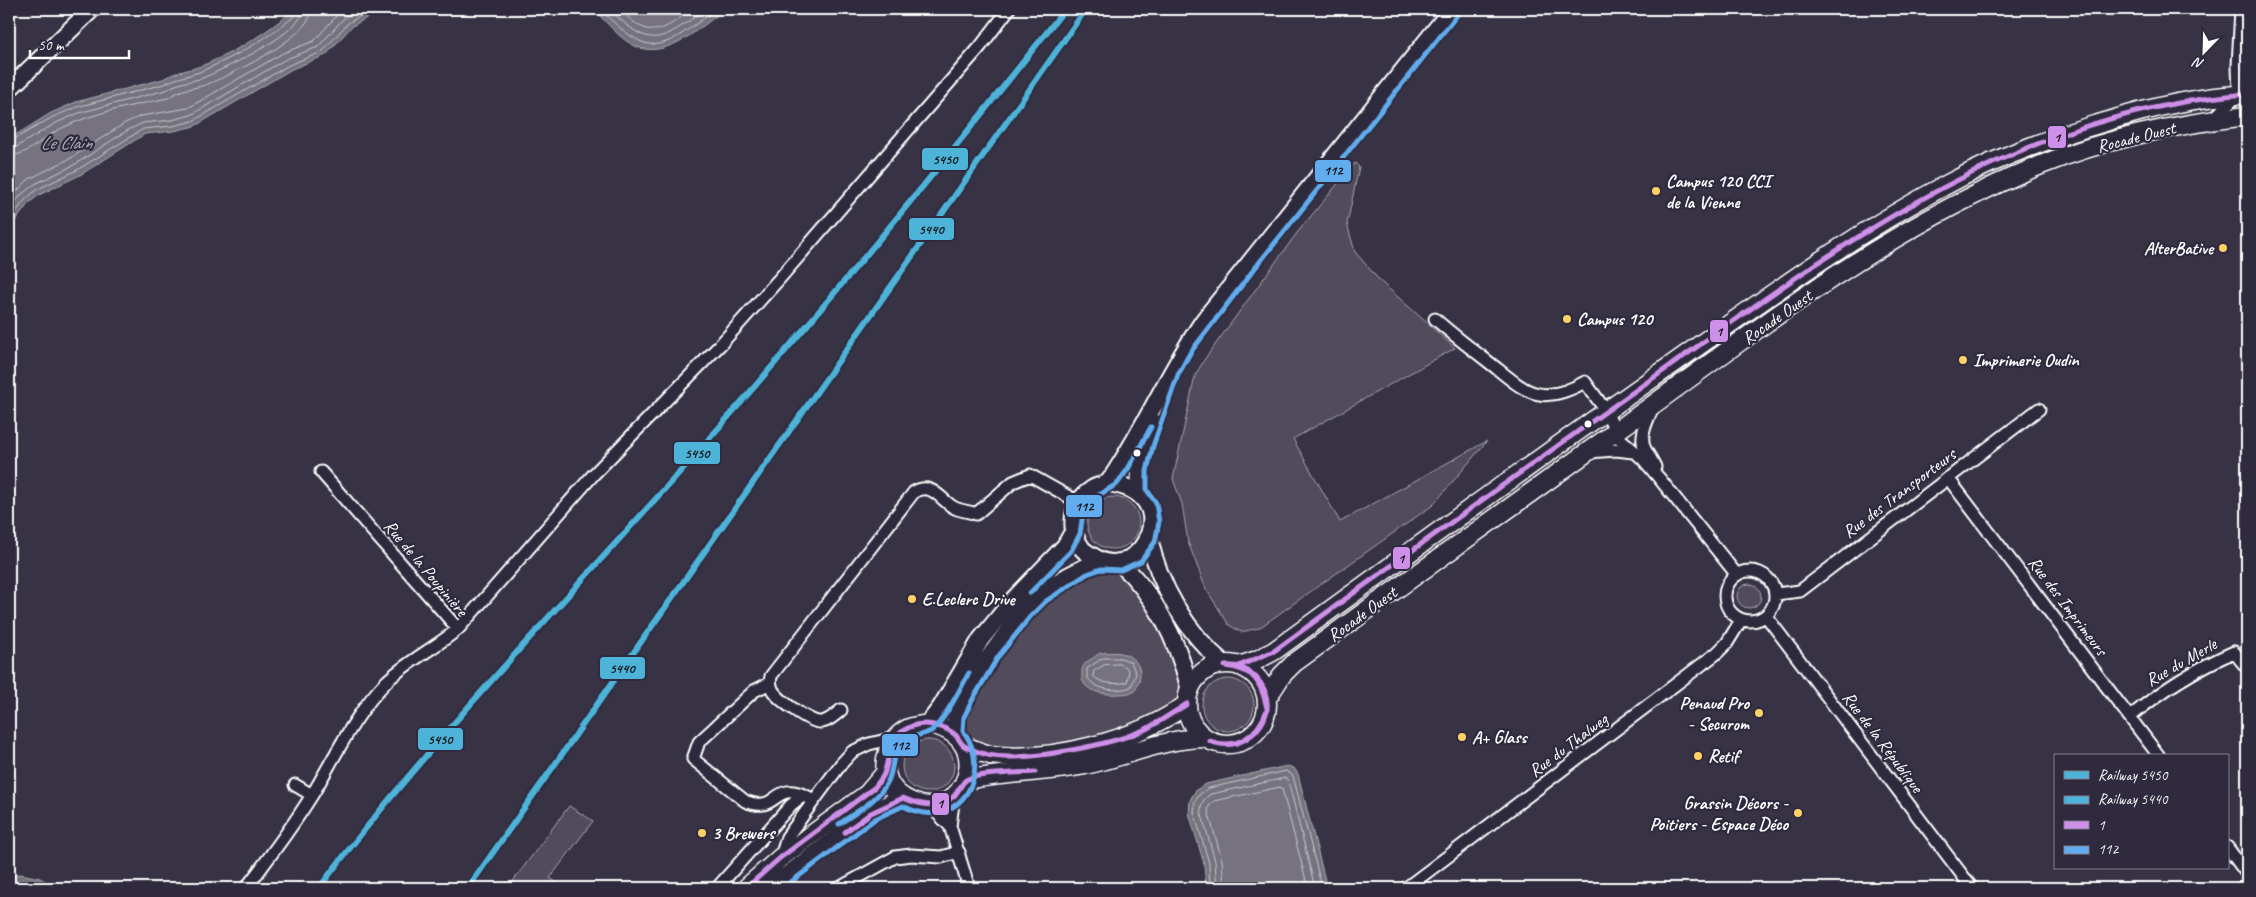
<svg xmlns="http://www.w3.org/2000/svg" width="2256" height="897" font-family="Caveat,sans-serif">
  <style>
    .green { fill: #514c5c; stroke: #a8a6ae }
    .water { fill: #76737f; stroke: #adabb2 }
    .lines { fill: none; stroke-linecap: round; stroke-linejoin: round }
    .shore { stroke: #c8c7cc; stroke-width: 1 }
    .street-casing { stroke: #fff; stroke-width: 15 }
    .secondary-casing { stroke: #fff; stroke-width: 20 }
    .primary-casing { stroke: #fff; stroke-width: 21 }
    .street { stroke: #2f2a3d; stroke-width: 11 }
    .secondary { stroke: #2f2a3d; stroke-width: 16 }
    .primary { stroke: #2f2a3d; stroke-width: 18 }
    .bus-1-casing { stroke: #2f2a3d; stroke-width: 9 }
    .bus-2-casing { stroke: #2f2a3d; stroke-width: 9 }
    .bus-1 { stroke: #ce8fe9; stroke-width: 5 }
    .bus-2 { stroke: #60acee; stroke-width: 5 }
    .rail-1-casing { stroke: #2f2a3d; stroke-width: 10 }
    .rail-2-casing { stroke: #2f2a3d; stroke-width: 10 }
    .rail-1 { stroke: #4db3d9; stroke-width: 6 }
    .rail-2 { stroke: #4db3d9; stroke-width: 6 }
    .poi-dot { fill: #ffd166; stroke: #2f2a3d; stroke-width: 2 }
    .bus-dot { fill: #fff; stroke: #2f2a3d; stroke-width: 2 }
    .labels { text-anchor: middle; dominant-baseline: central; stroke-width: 4.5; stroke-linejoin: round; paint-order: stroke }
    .street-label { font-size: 18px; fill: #fff; stroke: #2f2a3d }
    .poi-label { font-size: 18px; font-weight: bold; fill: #fff; stroke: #2f2a3d; text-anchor: start }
    .water-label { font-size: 19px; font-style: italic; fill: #b4b2b9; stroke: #2f2a3d }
    .line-badge { stroke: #2f2a3d; stroke-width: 2 }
    .pale-badge-label { font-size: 14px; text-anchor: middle; font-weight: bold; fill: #111 }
  </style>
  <rect width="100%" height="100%" fill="#373345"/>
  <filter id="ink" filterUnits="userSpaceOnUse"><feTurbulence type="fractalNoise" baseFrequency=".02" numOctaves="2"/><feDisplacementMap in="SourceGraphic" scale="10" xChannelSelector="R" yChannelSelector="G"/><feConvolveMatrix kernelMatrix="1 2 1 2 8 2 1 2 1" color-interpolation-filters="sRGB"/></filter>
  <g filter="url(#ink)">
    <path class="green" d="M1355,163L1359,167L1347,224L1355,252L1380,281L1455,348L1293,439L1340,522L1487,441L1433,505L1259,628L1241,632L1229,625L1206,589L1188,542L1182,504L1173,479L1195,376L1204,360L1297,233Z
      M1087 523a26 26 0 1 1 52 0a26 26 0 1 1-52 0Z
      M1103,568C1111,570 1119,571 1125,576C1138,586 1182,664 1182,681C1183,690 1177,703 1170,708C1159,718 1143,722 1129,726C1096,737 1064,744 1029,747C1007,749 955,752 964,715C968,700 981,685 989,672C1003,649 1024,618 1044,600C1062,585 1082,576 1103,568Z
      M1737 596a12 12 0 1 1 24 0a12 12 0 1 1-24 0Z
      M1202 705a26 26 0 1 1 52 0a26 26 0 1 1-52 0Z
      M902 766a26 26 0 1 1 52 0a26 26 0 1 1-52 0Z
      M569,806L593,821L550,878L565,888H508Z"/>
    <path class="water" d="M295,9H382L351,27L326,55L292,69L195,126L174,131L145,134L80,175L39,195L29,203L9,229V139L51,113L76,102L163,79C176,71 192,70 206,64C241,49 267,32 295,9Z
      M593,9H726C701,26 669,59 637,47C620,40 606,21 593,9Z
      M1100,653C1108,653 1117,651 1124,654C1142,660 1144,678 1134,692C1119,696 1079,697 1082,673C1082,668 1083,665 1087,662C1091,659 1096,656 1100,653Z
      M1287,766L1294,768L1298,774L1327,888H1206L1204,864L1189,813L1190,800L1196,790L1206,784Z
      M21,874L40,878L57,888H9V876Z"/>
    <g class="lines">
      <path class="shore" d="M600,9C654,63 660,49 717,9
        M609,9C653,52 660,41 706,9
        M619,9C652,41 659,33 693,9
        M9,142L53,117L77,107L164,84C177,77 191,76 204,70C239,55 266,39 296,15L298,9
        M9,149L16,147L56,123L79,113L166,90C169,89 172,86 176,85C185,81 196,81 205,77C226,68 303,32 304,9
        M9,156C27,156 44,137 60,129C93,112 132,106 168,98C171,96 174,94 178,92C187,88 198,88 208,84C232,74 311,37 312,9
        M9,199L29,179L71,158L125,123L141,116L188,108L283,53L314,41L338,14L345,9
        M9,212L20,196L33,185L74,165L128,130L143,123L172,120L191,115L286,59L318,47L344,18L360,9
        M9,221L25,200L36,190L77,170L143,129L173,126L193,121L289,65L322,52L348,23L373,9
        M1103,658H1121L1131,662L1136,674L1131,687C1117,692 1096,691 1087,677V669Z
        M1120,664L1126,667L1129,671L1127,682C1116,685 1101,684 1093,676L1094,671L1104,665Z
        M1210,888L1209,863L1194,812L1195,801L1200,794L1209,788L1286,771L1293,776L1322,888
        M1217,888L1215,861L1201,812C1201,803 1203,799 1211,794L1285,778L1288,780L1315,888
        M1224,888L1222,860L1208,811L1209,806L1214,801L1280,787L1282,789L1308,888"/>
      <g class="street-casing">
        <path id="street" d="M2239,94L2238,66L2241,9
          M2211,121L2239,94
          M1435,319C1452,334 1469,347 1486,360C1524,389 1536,409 1585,382L1606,411L1618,437L1642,458L1659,478L1737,575
          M1654,405C1649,417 1638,436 1645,449C1648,455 1652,460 1655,467
          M1588,452L1616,450L1633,452
          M1948,478L2159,756
          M1725 596a25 25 0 1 1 50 0a25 25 0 1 1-50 0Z
          M1776,594L1800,591L2039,409
          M1766,616L1972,888
          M458,629L593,475L720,345L780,278L980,47L1009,9
          M770,683L754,691L699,742L693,759L745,801C779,815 772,780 806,796
          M841,710C835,715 829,721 822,722C811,724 779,700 773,691C770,686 770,681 771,676L914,492C932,482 939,498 953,507C959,511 969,511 976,514L1013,482L1030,475L1078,502
          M2130,717C2162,690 2195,669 2234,652L2247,668
          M295,785L312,795
          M930,806L950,826L969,888
          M950,826L954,796
          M2227,847L2247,874
          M781,857L787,837L841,764L852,752L869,744L895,738
          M246,888C269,858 292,827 312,795C335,757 355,713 387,681C408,661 435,648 458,629L321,472
          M717,888L791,805L800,798L806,796L810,798
          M839,888L895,857L911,855L941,857L959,852
          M1406,888L1717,653L1727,643L1741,620"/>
      </g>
      <g class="secondary-casing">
        <path id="secondary" d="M9,89L92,9
          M1108,483C1144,431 1168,372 1204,320L1452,9
          M1108,483C1188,493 1141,585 1096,558C1091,555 1084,552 1081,547C1068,529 1072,502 1091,490C1095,486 1103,485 1108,483Z
          M1139,492L1140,470L1154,422
          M1149,538C1159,586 1187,633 1224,664
          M1120,563C1157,597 1178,642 1190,690
          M928,724L941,707L981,639L1013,600L1065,546L1073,532
          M955,734C955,727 955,720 957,714C966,684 1017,616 1040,595C1058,580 1079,569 1100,561"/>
      </g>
      <g class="primary-casing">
        <path id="primary" d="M1187 704a40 40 0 1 1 80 0a40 40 0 1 1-80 0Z
          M1239,666L1257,660L1274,651C1403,557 1532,463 1663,371C1754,307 1845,239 1944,186C1995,158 2052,137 2108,121C2152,107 2200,97 2247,94
          M1267,698L1282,675L1294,663C1404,583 1515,504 1625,425C1757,330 1889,226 2041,165C2107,138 2177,124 2247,116
          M928,724C1000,736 964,826 912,802C902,798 894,792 889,782C880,762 889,738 909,728C914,726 922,725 928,724Z
          M964,746C973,749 982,753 990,755C1051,763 1138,740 1187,704
          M966,780C1005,772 1045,773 1085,765C1125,757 1164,738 1205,738
          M746,888L780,858L867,794L885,773
          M771,888L871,813L903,798"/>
      </g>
      <use href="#street" class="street"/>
      <use href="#secondary" class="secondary"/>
      <use href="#primary" class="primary"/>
      <g class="bus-1-casing">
        <path id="bus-1" d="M1225,666C1254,669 1261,681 1267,708
          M1225,666C1249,663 1269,685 1267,708
          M1239,666L1274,651C1400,559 1526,468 1653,378C1838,247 2012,113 2247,94
          M1210,741C1237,751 1258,735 1267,710
          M1210,741C1235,752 1261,735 1267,710
          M845,832L871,813L903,798C920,805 939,810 954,796C958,792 961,784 966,780C975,773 1021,773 1035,772
          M746,888L780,858L875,787C878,782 884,777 885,771C890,753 889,736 910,727C923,721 942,725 953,733C958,736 959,741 963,745C968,749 981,753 988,755C1023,763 1116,744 1148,728C1161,721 1174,712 1187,704"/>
      </g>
      <g class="bus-2-casing">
        <path id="bus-2" d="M1030,593L1071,551L1080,534L1084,506L1092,499L1117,484L1128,469L1151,427
          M839,824C856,812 879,800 888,781C894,769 891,755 900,745C909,735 921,736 931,731C943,724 962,685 969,673
          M783,888L875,819L903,806C915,812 928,816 941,812C977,802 984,757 963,731L964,717L973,699L998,657L1030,617L1046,601L1087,574L1101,569L1121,570L1141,561L1155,542L1159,522L1156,503L1147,490V471L1153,446L1178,375L1190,353L1255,268L1458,14"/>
      </g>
      <use href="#bus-1" class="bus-1"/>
      <use href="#bus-2" class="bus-2"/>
      <g class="rail-1-casing">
        <path id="rail-1" d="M319,888C432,739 563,603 687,464C818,316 943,164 1065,9"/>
      </g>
      <g class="rail-2-casing">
        <path id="rail-2" d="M468,888L1086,9"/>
      </g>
      <use href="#rail-1" class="rail-1"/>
      <use href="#rail-2" class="rail-2"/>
    </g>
  </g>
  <g class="poi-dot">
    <circle cx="1656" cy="191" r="5"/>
    <circle cx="2223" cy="248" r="5"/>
    <circle cx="1567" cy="319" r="5"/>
    <circle cx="1963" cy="360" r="5"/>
    <circle cx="912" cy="599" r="5"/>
    <circle cx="1759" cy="713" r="5"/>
    <circle cx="1462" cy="737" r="5"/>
    <circle cx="1698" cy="756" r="5"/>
    <circle cx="1798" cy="813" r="5"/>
    <circle cx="702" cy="833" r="5"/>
  </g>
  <g class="bus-dot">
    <circle cx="1588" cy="424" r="4.5"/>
    <circle cx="1137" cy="453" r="4.5"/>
  </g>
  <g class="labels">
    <g class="street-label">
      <text transform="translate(2136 137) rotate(-14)">Rocade Ouest</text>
      <text transform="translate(1777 317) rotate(-35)">Rocade Ouest</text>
      <text transform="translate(1899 493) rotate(-37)">Rue des Transporteurs</text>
      <text transform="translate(426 568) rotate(50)">Rue de la Poupinière</text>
      <text transform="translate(2068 606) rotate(53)">Rue des Imprimeurs</text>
      <text transform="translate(1362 614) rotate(-36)">Rocade Ouest</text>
      <text transform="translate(2181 662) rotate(-30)">Rue du Merle</text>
      <text transform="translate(1883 742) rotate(53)">Rue de la République</text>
      <text transform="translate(1568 745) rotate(-37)">Rue du Thalweg</text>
    </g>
    <g class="poi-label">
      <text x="1666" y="181">Campus 120 CCI<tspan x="1666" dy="21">de la Vienne</tspan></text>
      <text x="2213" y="248" text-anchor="end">AlterBative</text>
      <text x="1577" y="319">Campus 120</text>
      <text x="1973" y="360">Imprimerie Oudin</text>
      <text x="922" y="599">E.Leclerc Drive</text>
      <text x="1749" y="703" text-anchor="end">Penaud Pro<tspan x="1749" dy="21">- Securom</tspan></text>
      <text x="1472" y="737">A+ Glass</text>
      <text x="1708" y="756">Retif</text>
      <text x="1788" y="803" text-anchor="end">Grassin Décors -<tspan x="1788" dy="21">Poitiers - Espace Déco</tspan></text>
      <text x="712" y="833">3 Brewers</text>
    </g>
    <g class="water-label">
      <text x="66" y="143">Le Clain</text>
    </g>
  </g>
  <g class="line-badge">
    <rect x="2047" y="125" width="20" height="24" rx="5" fill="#ce8fe9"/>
    <rect x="921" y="147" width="48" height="24" rx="5" fill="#4db3d9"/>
    <rect x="1314" y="159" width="38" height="24" rx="5" fill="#60acee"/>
    <rect x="908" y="217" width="47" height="24" rx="5" fill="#4db3d9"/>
    <rect x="1709" y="319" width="20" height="24" rx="5" fill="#ce8fe9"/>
    <rect x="673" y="441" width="48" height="24" rx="5" fill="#4db3d9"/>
    <rect x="1065" y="494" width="38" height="24" rx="5" fill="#60acee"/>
    <rect x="1392" y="546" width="19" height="24" rx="5" fill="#ce8fe9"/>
    <rect x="599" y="656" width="47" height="24" rx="5" fill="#4db3d9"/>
    <rect x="417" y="727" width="47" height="24" rx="5" fill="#4db3d9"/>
    <rect x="881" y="733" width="38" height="24" rx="5" fill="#60acee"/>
    <rect x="931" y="792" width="19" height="24" rx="5" fill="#ce8fe9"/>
  </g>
  <g class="pale-badge-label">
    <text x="2057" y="142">1</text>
    <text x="945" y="164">5450</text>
    <text x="1333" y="175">112</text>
    <text x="931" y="234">5440</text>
    <text x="1719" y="336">1</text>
    <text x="697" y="458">5450</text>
    <text x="1084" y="511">112</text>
    <text x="1401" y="563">1</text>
    <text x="622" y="673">5440</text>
    <text x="440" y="744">5450</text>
    <text x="900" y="750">112</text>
    <text x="940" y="808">1</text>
  </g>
  <rect width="2256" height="897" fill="none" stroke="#2f2a3d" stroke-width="30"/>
  <rect x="15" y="15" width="2226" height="867" fill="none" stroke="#fff" stroke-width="2" filter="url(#ink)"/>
  <rect x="2054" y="754" width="175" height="115" fill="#2f2a3d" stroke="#827f8b"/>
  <rect x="2064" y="771" width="25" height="8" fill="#4db3d9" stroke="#827f8b"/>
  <text x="2098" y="780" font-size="15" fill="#ffffff">Railway 5450</text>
  <rect x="2064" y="796" width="25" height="8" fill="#4db3d9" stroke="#827f8b"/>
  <text x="2098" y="804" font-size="15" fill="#ffffff">Railway 5440</text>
  <rect x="2064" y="821" width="25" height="8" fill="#ce8fe9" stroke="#827f8b"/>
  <text x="2098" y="830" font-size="15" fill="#ffffff">1</text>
  <rect x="2064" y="846" width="25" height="8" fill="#60acee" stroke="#827f8b"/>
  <text x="2098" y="854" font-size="15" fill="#ffffff">112</text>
  <g transform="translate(2204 52) rotate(203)" stroke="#2f2a3d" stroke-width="4" paint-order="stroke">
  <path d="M0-4L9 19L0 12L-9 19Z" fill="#ffffff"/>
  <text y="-8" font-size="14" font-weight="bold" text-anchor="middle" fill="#ffffff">N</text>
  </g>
  <path d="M30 50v8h99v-8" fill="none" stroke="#ffffff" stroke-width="2.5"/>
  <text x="38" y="50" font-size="15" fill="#ffffff" stroke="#2f2a3d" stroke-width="4" paint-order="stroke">50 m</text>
</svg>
